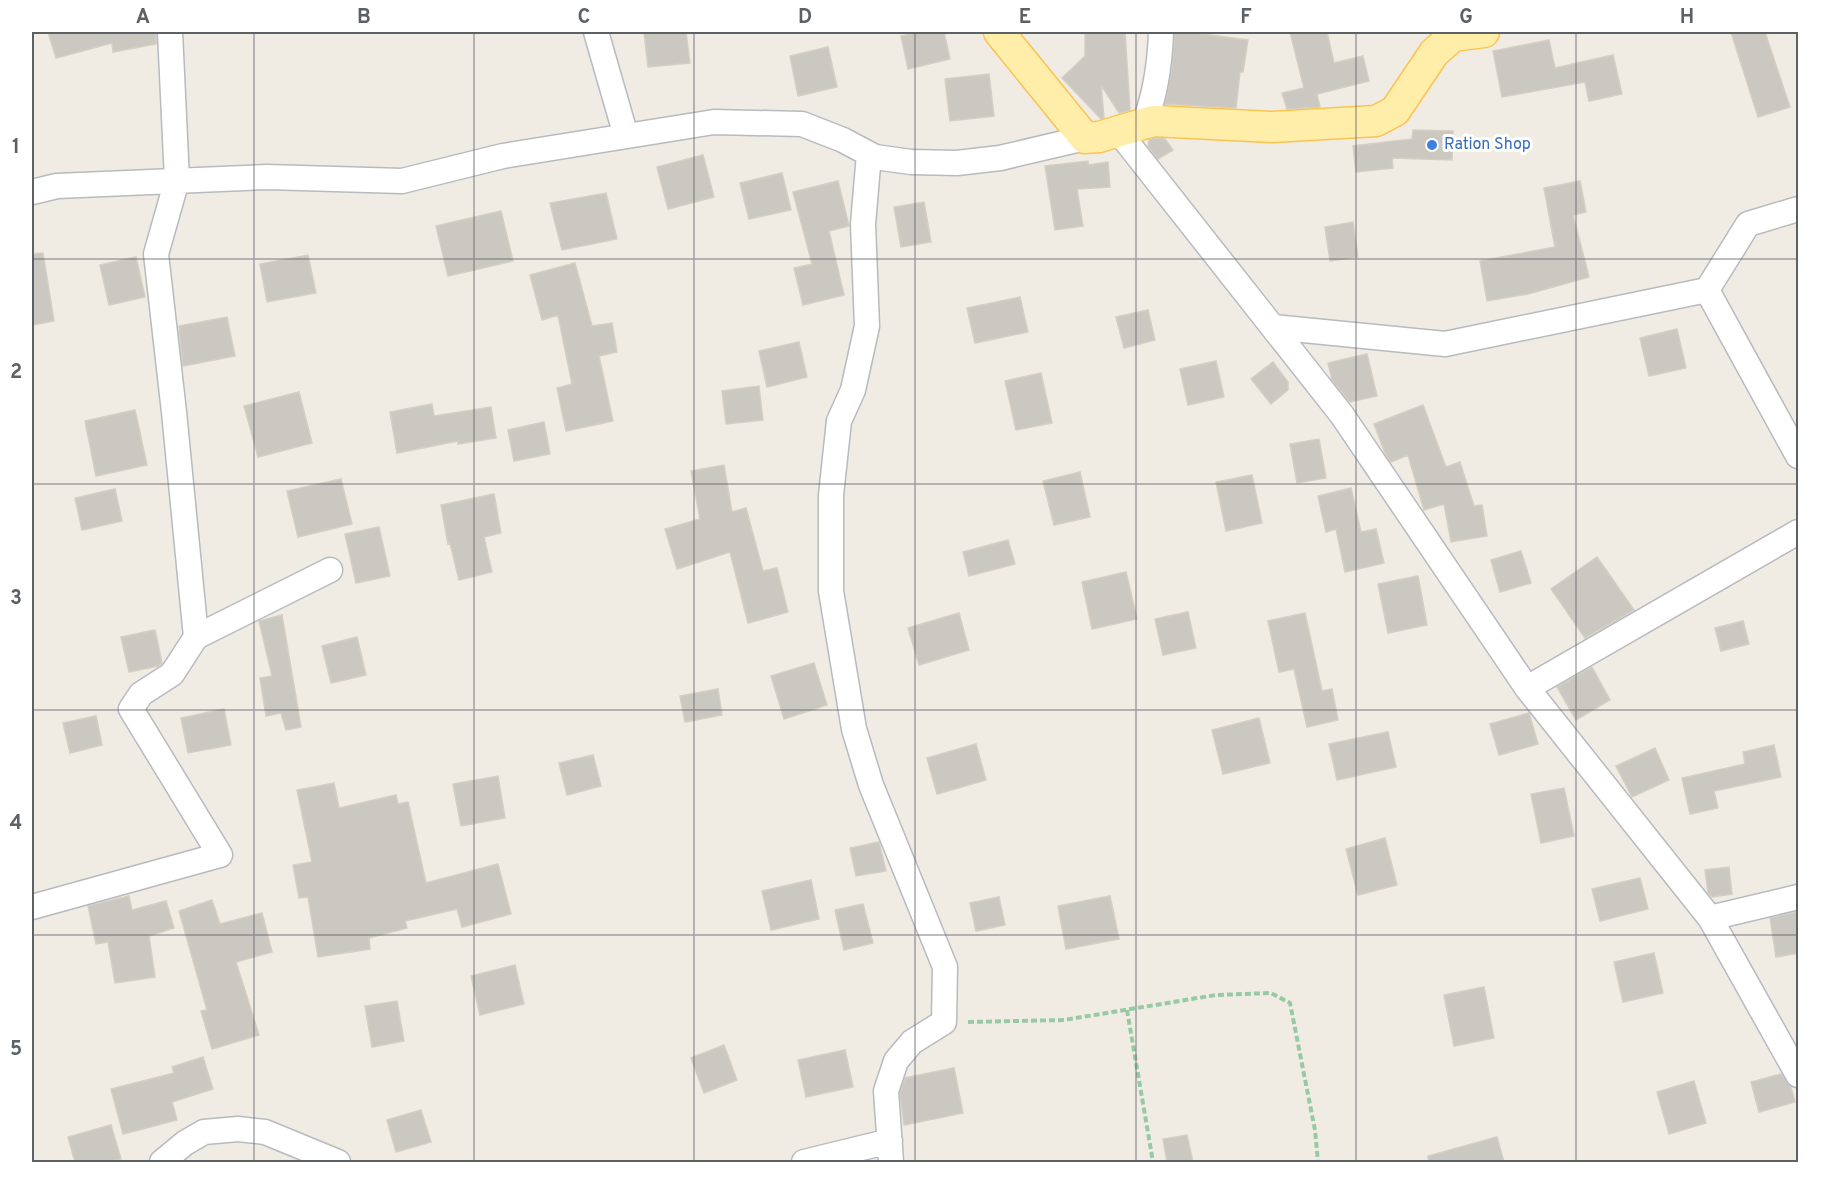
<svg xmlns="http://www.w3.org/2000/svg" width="1830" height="1194" font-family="Overpass,sans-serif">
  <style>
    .building { fill: #cbc7c1; stroke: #d5cec2; stroke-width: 1.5 }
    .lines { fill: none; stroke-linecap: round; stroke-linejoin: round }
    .minor-casing { stroke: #b7babf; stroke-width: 27 }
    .major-casing { stroke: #fac452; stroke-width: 33 }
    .path { stroke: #97caa4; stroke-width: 4; stroke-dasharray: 6 3; stroke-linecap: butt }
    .minor { stroke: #fff; stroke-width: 24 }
    .major { stroke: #ffedaa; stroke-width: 30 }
    .grid { fill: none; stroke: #5c6166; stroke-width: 1.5; stroke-opacity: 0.55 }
    .shop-dot { fill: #3f7fe0; stroke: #fff; stroke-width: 2 }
    .labels { text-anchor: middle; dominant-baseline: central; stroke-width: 6; stroke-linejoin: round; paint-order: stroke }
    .shop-label { font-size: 16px; fill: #366cbe; stroke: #fff; text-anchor: start }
    .neatline { fill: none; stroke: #5c6166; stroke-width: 2 }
    .grid-label { font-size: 20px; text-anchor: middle; font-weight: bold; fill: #5c6166 }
  </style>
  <rect width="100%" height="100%" fill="#f0ece4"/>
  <path class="building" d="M48,32H156V44L113,52L112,43L56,58Z
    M644,32H686L690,63L648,67Z
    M921,32H944L950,59L908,69L901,36Z
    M1085,32H1125L1130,110L1119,113L1101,85L1104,118L1101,119L1062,78L1085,56Z
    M1175,32H1186L1248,40L1243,72H1240L1236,108L1165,104L1172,69Z
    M1290,32H1327L1334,63L1363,56L1369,81L1317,94L1320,107L1287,109L1282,93L1304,88Z
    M1731,32H1765L1790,107L1758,117Z
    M1549,40L1555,68L1613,55L1622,94L1589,101L1585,82L1502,97L1493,51Z
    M828,47L837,87L798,96L790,56Z
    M989,74L994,116L950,121L945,79Z
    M1413,130L1453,131L1452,160L1392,158L1393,168L1356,172L1353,146L1412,139Z
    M1155,138L1165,139L1173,150L1158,159L1148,146L1149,140Z
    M703,155L714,197L668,209L657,167Z
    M1088,161V165L1108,162L1110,187L1077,189L1083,226L1055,230L1045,166Z
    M782,173L791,210L749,219L740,183Z
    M838,181L849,226L829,231L844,295L803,305L794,268L812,264L793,192Z
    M1580,181L1586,212L1573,215L1589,277L1528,294L1487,301L1480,261L1555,247L1544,188Z
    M606,193L617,239L562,250L550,203Z
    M924,202L931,242L901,247L894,207Z
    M501,211L513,261L448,276L436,226Z
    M1353,222L1358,257L1330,261L1325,227Z
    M43,253L54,321L32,325V254Z
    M308,255L316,293L267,302L260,264Z
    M136,257L145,297L109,305L100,265Z
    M575,263L592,326L612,323L617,352L599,356L613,421L566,431L557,388L572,384L558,315L542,320L530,275Z
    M1020,297L1028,332L975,343L967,308Z
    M1148,310L1155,340L1124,348L1116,317Z
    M227,317L235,356L183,366L179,326Z
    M1677,329L1686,368L1649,376L1640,338Z
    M799,342L807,377L767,387L759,351Z
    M1367,354L1377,396L1350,402L1332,380L1328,363Z
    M1216,361L1224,397L1188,405L1180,369Z
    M1273,362L1288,382V390L1271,404L1251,379Z
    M1041,373L1052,423L1016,430L1005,381Z
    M759,386L763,420L726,424L722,391Z
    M299,392L312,443L258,457L244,406Z
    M432,404L434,416L491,407L496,438L458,444V441L397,453L390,412Z
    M1423,405L1446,467L1460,462L1474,506L1482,505L1487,536L1451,542L1444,504L1424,510L1408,455L1391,462L1385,453L1374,424Z
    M135,410L147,465L96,476L85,421Z
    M544,422L550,454L514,461L508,430Z
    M1319,439L1326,478L1297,483L1290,444Z
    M724,465L732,512L746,508L763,571L777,568L788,612L748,623L730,552L677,569L665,529L700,519L691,471Z
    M1080,472L1090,517L1054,525L1043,481Z
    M1252,475L1262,523L1226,531L1216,482Z
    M341,479L352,524L298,537L287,491Z
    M1351,488L1361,532L1376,529L1384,563L1345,572L1336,529L1326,532L1318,496Z
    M115,489L122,521L82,530L75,498Z
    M494,494L501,533L484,537L492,572L459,580L450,543L448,544L441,505Z
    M379,527L390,576L356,583L345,534Z
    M1008,540L1015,564L969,576L963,552Z
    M1521,551L1531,583L1500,592L1491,560Z
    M1597,557L1634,610L1585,638L1551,589Z
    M1126,572L1137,619L1092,629L1082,582Z
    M1418,576L1427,625L1388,633L1378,584Z
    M1188,612L1196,648L1163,655L1155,619Z
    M959,613L969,650L919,665L908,628Z
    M1305,613L1322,691L1332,689L1338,720L1307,727L1294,669L1279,672L1268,621Z
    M282,615L301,727L286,730L281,713L266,716L260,678L272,676L259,621Z
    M1743,621L1749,644L1721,651L1715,628Z
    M155,630L162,663L158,666L129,672L121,637Z
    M357,637L366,675L331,683L322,646Z
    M814,663L827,705L784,719L771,676Z
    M1592,667L1610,700L1576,720L1557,687Z
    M718,689L722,715L685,722L680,696Z
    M224,709L231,745L188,753L181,718Z
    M1529,713L1538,744L1499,755L1490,724Z
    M96,716L102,745L70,753L63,723Z
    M1259,718L1270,763L1223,774L1212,730Z
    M1388,732L1396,767L1337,780L1329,744Z
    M976,744L986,780L937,794L927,758Z
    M1774,745L1781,777L1714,791L1718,808L1690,814L1682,778L1745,764L1743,752Z
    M1655,748L1669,780L1632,797L1616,766Z
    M593,755L601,786L567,795L559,763Z
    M498,776L505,818L461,826L453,784Z
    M334,783L339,808L396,795L398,804L408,802L426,883L498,864L511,914L462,927L457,909L405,921L407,928L369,938L370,949L318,957L308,897L299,898L293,865L312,862L297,790Z
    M1564,788L1574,836L1541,843L1531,794Z
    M1385,838L1397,885L1358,895L1346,849Z
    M879,842L886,871L856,876L850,848Z
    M1729,867L1732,894L1712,897L1708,893L1705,870Z
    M1640,878L1648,909L1600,921L1592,889Z
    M811,880L819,919L771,930L762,891Z
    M129,896L132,910L166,901L174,928L149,936L155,977L115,983L108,942L96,944L88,906Z
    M1110,896L1119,939L1066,949L1058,906Z
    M999,897L1005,925L976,931L970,903Z
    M212,900L220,924L262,913L272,952L236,962L259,1035L212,1049L201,1011L207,1010L179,911Z
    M863,904L873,943L844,950L835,910Z
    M1798,912V953L1776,957L1770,918Z
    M1654,953L1663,993L1623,1002L1614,962Z
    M515,965L524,1004L480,1015L471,976Z
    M1484,987L1494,1038L1454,1046L1444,995Z
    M397,1001L404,1041L372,1047L365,1006Z
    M724,1045L737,1080L704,1093L691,1058Z
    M845,1050L853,1087L806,1097L798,1060Z
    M203,1057L213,1089L172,1102L177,1120L123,1134L111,1089L174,1073L172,1067Z
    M954,1068L963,1113L904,1125L900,1093L905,1078Z
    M1781,1074L1791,1087L1795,1102L1759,1112L1751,1082Z
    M1694,1081L1706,1123L1669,1134L1657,1092Z
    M421,1110L431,1142L396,1152L387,1120Z
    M111,1125L121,1159L109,1162H75L68,1137Z
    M1187,1135L1193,1162H1167L1163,1139Z
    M1497,1137L1504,1162H1429L1428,1156Z"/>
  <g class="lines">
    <g class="minor-casing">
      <path id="minor" d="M170,32L177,180L156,254L174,412L196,637L330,570
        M596,32L626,136
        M1144,124C1155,96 1160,62 1161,32
        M1118,131L1342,415L1527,688L1710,918L1798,1075
        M869,154L863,224L867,326L853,390L839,421L831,495V591L854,729L871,785L945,967L944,1022L912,1042L896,1061L886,1091L891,1162
        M32,192L57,186L267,177L402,181L503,156L714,122L802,124L843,140L875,157L911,162L957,163L1000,158L1085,138
        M1707,290L1748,224L1798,209
        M1273,327L1445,344L1707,290L1798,456
        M1527,688L1798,532
        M32,907L220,855L131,709L141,694L172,674L196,637
        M1710,918L1798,897
        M162,1162L185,1143L204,1132L238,1129L265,1132L338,1162
        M804,1162L890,1141"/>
    </g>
    <g class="major-casing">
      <path id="major" d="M999,32L1085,138L1099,137L1153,121L1272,127L1376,121L1395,111L1434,53L1453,36L1484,32"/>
    </g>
    <path class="path" d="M1127,1010L1153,1162
      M968,1022L1064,1020L1216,995L1271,993L1290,1003L1315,1130L1318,1162"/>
    <use href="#minor" class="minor"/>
    <use href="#major" class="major"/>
  </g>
  <path class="grid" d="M254,32V1162M474,32V1162M694,32V1162M915,32V1162M1136,32V1162M1356,32V1162M1576,32V1162M32,259H1798M32,484H1798M32,710H1798M32,935H1798"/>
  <circle class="shop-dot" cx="1432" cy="145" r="6"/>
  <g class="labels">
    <g class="shop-label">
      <text x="1444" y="145">Ration Shop</text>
    </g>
  </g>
  <rect width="1830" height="1194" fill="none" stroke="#ffffff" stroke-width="66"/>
  <rect x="33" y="33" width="1764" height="1128" class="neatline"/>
  <g class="grid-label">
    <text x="143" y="23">A</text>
    <text x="364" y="23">B</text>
    <text x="584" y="23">C</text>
    <text x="805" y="23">D</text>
    <text x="1025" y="23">E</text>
    <text x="1246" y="23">F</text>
    <text x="1466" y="23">G</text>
    <text x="1687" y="23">H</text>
    <text x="16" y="153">1</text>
    <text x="16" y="378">2</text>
    <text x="16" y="604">3</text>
    <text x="16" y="829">4</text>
    <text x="16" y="1055">5</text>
  </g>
</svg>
